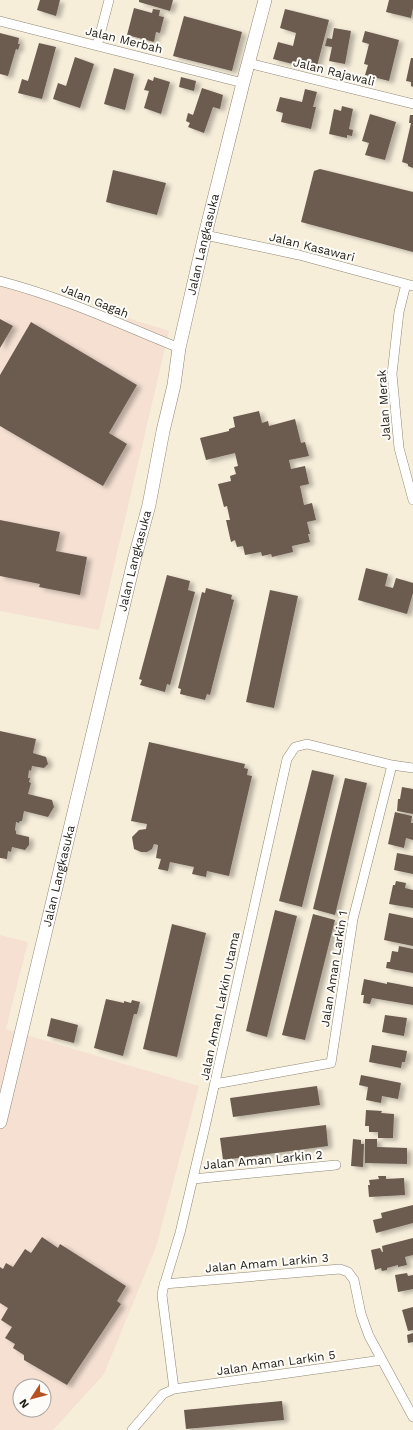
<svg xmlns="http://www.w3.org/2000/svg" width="413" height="1430" font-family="'Work Sans',sans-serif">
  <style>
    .industrial { fill: #f5e0d2; fill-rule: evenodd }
    .building { fill: #6c5b50; filter: url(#shadow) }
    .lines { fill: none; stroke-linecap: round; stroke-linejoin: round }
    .street-casing { stroke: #908876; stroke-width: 10 }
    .secondary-casing { stroke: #908876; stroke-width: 14 }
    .street { stroke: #fff; stroke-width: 9 }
    .secondary { stroke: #fff; stroke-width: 13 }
    .labels { text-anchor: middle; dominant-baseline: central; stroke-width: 4; stroke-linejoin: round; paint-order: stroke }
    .street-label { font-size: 12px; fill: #211e17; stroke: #fefcf8 }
  </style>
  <defs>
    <filter id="shadow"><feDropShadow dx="4.5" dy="2.5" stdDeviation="2" flood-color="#0004"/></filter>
  </defs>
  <rect width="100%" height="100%" fill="#f7eeda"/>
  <path class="industrial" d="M0,278L169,331L99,630L0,611Z
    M0,935L28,942L6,1029L199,1086L156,1247L104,1374L53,1430H0ZM20,1386H44V1410H20Z"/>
  <path class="building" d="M40,0H60L56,16L37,10Z
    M139,0H173L170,11L139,2Z
    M389,0H413V8L411,18L386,12Z
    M134,8L152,13L153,9L160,10L159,16L164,17L160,33L156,32L154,42L127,35Z
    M285,9L329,20L316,70L273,59L278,42L293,46L296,33L280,28Z
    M184,16L242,32L232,71L173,56Z
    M334,28L351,31L345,64L329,61L332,47L325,46L327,38L332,39Z
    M365,31L399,40L389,81L365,75L368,65L364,64L369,44L362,42Z
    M0,33L19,38L18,44H20L18,50L16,49L8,76L0,74Z
    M39,43L56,47L42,99L18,93L22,79L28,81Z
    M75,57L94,64L80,108L53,99L58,83L66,86Z
    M411,58H413V87L411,86V82L406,81Z
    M114,68L134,74L125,110L104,104Z
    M154,77L170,82L161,114L144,108L149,91L144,90L148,79L153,81Z
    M181,77L196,81L194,91L179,87Z
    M202,88L223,95L220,109L213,107L204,133L188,127L190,123L186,121L188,113L193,115Z
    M305,89L317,92L313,107H316L311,129L281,122L283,113L276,111L280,97L302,102Z
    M342,106L353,109L349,129L353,130L352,136L347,135V138L329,134L334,109L341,111Z
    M370,114L396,122L385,160L365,155L369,143L362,141Z
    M410,115H413V168L408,166V164L402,162L411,123H409Z
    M320,169L413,192V252L301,222L314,171Z
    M113,170L166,183L157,215L106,202Z
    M0,319L13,326L0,348Z
    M31,322L137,385L109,433L127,444L103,486L0,426V375Z
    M259,411L262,423L268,421L269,426L295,419L301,443L305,442L309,456L289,460L291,469L305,466L309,484L300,486L304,505L312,503L316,520L307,522L310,534H308L310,542L292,546L293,552L272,557L271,554L262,556L261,552L245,555L243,546L237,547L235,540L231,542L226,520H230L227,506L224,507L218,484L231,481L230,476L236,474L234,467L238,466L235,453L206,460L200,438L229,431V429L235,427L233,417Z
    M0,520L60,532L56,551L87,557L80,595L39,587L40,584L0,576Z
    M366,568L388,574L385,586L393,588L396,578L413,583V593L407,614L358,600Z
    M167,575L190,581L188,590L195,592L170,685L167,684L165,692L140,685L142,680L139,679Z
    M206,588L232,595L231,599L234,600L210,695L207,694L205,700L180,694L181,689L178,688L202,592L205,593Z
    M270,590L298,596L274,708L246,702Z
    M0,731L36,739L33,753L46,757L48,764L44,768L32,766L31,771L29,770L28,778H30L29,782L31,783L28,794L52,800L54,807L48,817L24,811L22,821H20L19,823L16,822L15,830L16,831V834L29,837V845L25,850L12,847L11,852L8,851L7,859L0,858Z
    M149,742L245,764L244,768L248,769L247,775L252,776L229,876L207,871L206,877L192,874L194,867L170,862L168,871L158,869L161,859L156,858L158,845L154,844L152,849L147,852H141L134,849L132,837L139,830L146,829L147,824L131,821Z
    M312,770L334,775L302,907L279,901Z
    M345,778L367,783L335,915L313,909Z
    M402,787L413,789V814L397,811L398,799H400Z
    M395,812L412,816L411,823H413V840L406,838L404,848L388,844Z
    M397,853L413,856V874L394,870Z
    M396,881L406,883L405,888L413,890V908L389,904L393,885H395Z
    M275,910L297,916L267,1037L246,1031Z
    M389,913L413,918V946L384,940Z
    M313,914L335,920L305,1040L282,1035Z
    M172,924L206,933L177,1057L143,1049Z
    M399,946L413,949V973L386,968L387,962H390L392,951L398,952Z
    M364,979L387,984V982L413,987V1005L372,998L370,1004L363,1003L364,995H361Z
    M106,999L124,1003V1001L131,1003L132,1000L140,1002L137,1014H134L123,1056L94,1048Z
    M385,1015L407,1018L404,1036L382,1032Z
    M51,1018L78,1025L74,1043L47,1036Z
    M372,1045L407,1051L405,1062H402L401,1068L369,1062Z
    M361,1075L401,1083L398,1099L382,1096L381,1103L366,1100L368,1087L359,1085Z
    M317,1086L320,1105L233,1117L230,1098Z
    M366,1110L382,1111L381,1113L394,1114L393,1138H378V1132H369V1126H365Z
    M326,1125L328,1146L223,1160L220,1138Z
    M353,1139L361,1140V1144H364L363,1167L351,1166Z
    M365,1139H377V1147L407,1148V1164L365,1163Z
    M378,1176H386V1179L404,1178L405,1195L369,1197L368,1185H370L369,1180L379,1179Z
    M413,1205V1223L376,1233L373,1220L382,1218L381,1213Z
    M42,1237L58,1248L60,1244L126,1286L117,1301L121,1304L67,1385L24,1360V1355L13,1348L15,1344L5,1338L12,1327L1,1320L8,1308L0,1303V1267L3,1269L6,1263L13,1267L25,1249L31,1253Z
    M413,1238V1255L405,1257L407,1265L398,1267V1265L387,1268V1270L382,1271L381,1268L375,1270L371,1250L380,1248L382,1252H383L382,1246Z
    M407,1273L408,1276L413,1275V1289L398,1292L395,1275Z
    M413,1307V1330L408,1331L402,1310Z
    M413,1333V1342L408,1343L407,1335Z
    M282,1401L284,1420L186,1429L184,1410Z"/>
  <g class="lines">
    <g class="street-casing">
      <path id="street" d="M0,21L243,83
        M97,46L109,0
        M248,63L413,104
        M205,235L299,255L413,286
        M0,281C62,297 120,324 179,348
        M406,284L399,312L392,374L399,448L413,500
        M215,1084L331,1063L353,919L392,765
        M193,1179L336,1165
        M164,1284L340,1269L348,1272L354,1280L361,1314L369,1336L413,1417
        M174,1389L162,1295L163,1289L180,1233L205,1127L287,759L295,747L307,744L392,765L413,768
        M132,1430L163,1394L174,1389L382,1360"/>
    </g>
    <g class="secondary-casing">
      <g id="secondary">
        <path id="s1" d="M0,1122L135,557L149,505L163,431L174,385L179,348L205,235L243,83L265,0"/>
      </g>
    </g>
    <use href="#street" class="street"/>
    <use href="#secondary" class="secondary"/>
  </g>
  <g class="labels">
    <g class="street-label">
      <text transform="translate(124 40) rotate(14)">Jalan Merbah</text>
      <text transform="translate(334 72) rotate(14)">Jalan Rajawali</text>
      <text stroke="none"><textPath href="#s1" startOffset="901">Jalan Langkasuka</textPath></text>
      <text transform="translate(312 247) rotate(14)">Jalan Kasawari</text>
      <text transform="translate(95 301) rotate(22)">Jalan Gagah</text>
      <text transform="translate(384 405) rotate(-94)">Jalan Merak</text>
      <text stroke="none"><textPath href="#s1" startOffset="577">Jalan Langkasuka</textPath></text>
      <text stroke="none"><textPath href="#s1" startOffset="253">Jalan Langkasuka</textPath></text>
      <text transform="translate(334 969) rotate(-81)">Jalan Aman Larkin 1</text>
      <text transform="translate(220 1006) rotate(-78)">Jalan Aman Larkin Utama</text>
      <text transform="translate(263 1160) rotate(-5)">Jalan Aman Larkin 2</text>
      <text transform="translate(267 1263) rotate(-5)">Jalan Amam Larkin 3</text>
      <text transform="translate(276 1363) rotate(-8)">Jalan Aman Larkin 5</text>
    </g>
  </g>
  <g transform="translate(32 1398) rotate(234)"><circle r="19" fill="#fefcf8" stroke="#a6a39e"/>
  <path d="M0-3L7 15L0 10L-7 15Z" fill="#b65121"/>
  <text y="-6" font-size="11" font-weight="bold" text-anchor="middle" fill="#211e17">N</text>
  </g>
</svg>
